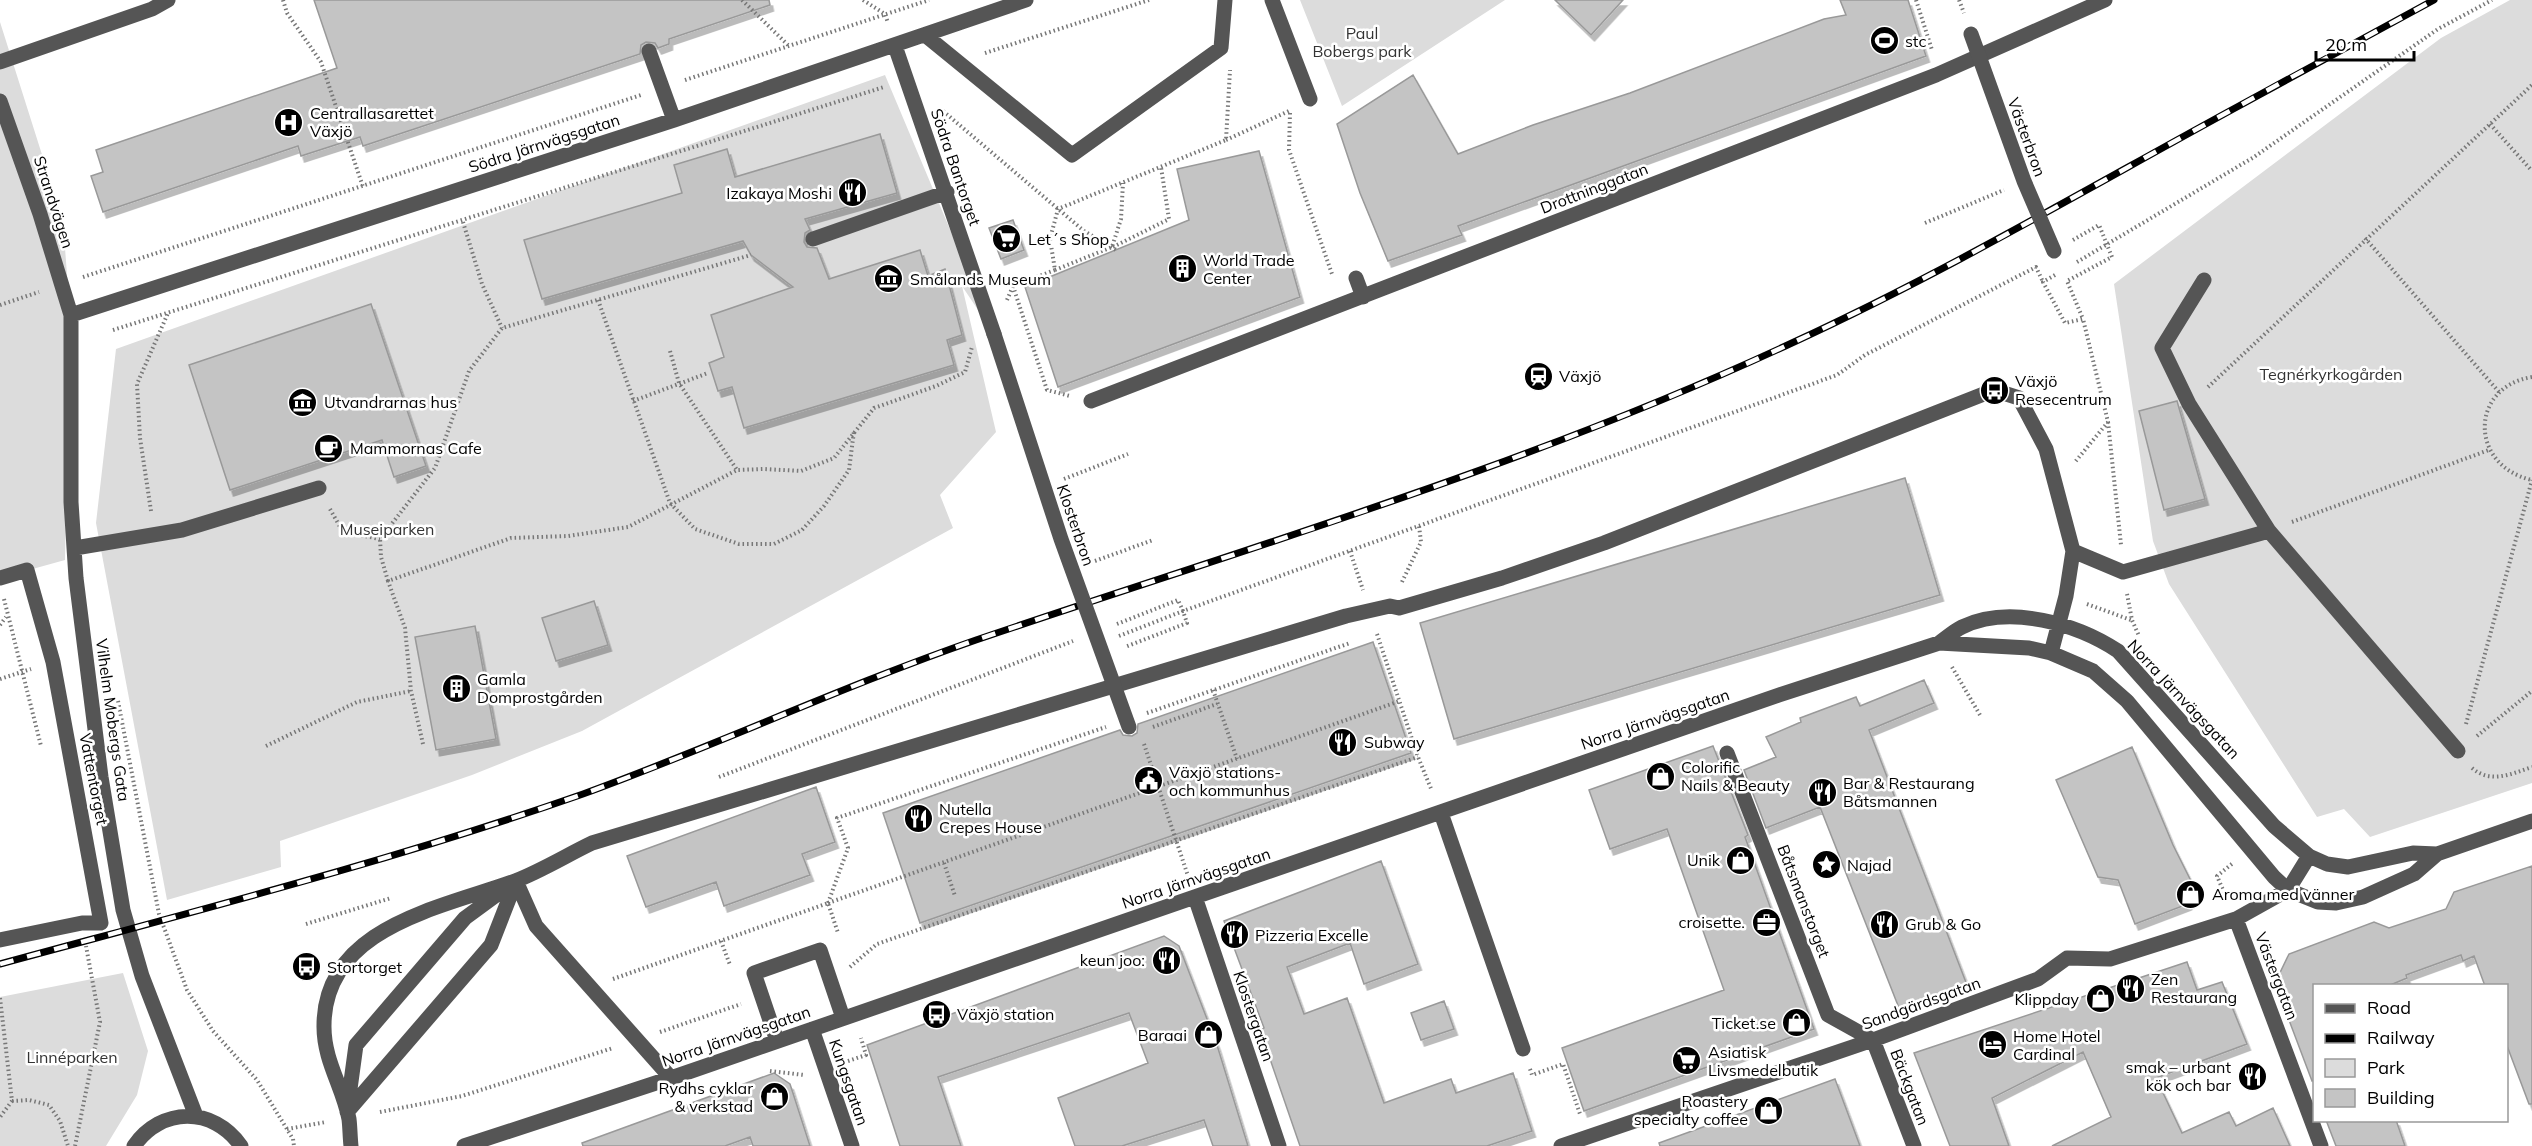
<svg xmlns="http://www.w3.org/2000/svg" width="2532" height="1146" font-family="Mulish,sans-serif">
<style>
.green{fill:#dcdcdc}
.building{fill:#c4c4c4;stroke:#999;stroke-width:1.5;filter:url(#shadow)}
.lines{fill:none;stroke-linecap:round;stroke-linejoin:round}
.path{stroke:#777;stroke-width:4;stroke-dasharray:1.5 3;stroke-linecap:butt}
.minor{stroke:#555;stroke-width:15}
.rail-casing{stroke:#000;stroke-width:7}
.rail{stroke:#fff;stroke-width:4.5;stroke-dasharray:14;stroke-linecap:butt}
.minor-bridge{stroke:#555;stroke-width:15}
.labels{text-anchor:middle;stroke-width:5;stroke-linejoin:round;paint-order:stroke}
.park-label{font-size:16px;fill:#333;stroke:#fff}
.poi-label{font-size:16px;fill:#000;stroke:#fff;text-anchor:start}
.street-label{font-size:16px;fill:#000;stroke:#fff}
</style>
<defs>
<filter id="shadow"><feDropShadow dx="3.5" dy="6" stdDeviation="0" flood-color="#0004"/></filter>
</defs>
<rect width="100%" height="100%" fill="#fff"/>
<path class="green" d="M1300,0H1505L1342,106Z
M2510,0H2532V783L2370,837L2344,809L2317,817L2169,584L2153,541L2114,284L2441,38Z
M0,22L63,221L70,315L65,560L0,578Z
M885,75L994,334L962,286L996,432L940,495L953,528L582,731L472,775L280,841L281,867L167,900L96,523L116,349Z
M123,973L148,1051L137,1095L106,1146H0V997Z"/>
<path class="building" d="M314,0H769L770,5L669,39V44L658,48L655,43L646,42L641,45L640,54L363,146L360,137L301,156L298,146L103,212L91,176L103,172L96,150L337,68Z
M1555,0H1623L1591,35Z
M1840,0H1908L1926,56L1458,226L1462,235L1388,261L1360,193L1337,124L1413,75L1458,154L1533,125L1630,93L1824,19L1846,15Z
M880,134L897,193L805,219L810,230L805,233L804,242L807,247L817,248L829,279L920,250L928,276L945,269L962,335L947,340L954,365L744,428L732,387L718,391L709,363L724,357L711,315L793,287L751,255L743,241L542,299L524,240L682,193L674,165L727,149L735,177Z
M1259,151L1300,297L1058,387L1025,287L1189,220L1177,169Z
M1013,220L1024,250L1001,259L989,228Z
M371,304L426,466L394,477L382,440L230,490L189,365Z
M2177,401L2205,499L2164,510L2139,411Z
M1905,478L1940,595L1454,739L1420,623Z
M594,601L608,645L556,661L542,618Z
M475,626L496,739L436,750L415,637Z
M1373,642L1411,753L920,923L883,813L1120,730L1123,735L1132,736L1137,733L1138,724Z
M1924,680L1934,703L1869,730L1967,985L1899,1008L1820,807L1766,828L1744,770L1776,757L1766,737L1801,722L1800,718L1856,697L1860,706Z
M1713,746L1748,835L1745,837L1814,1029L1584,1111L1562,1048L1724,990L1667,829L1610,849L1589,790Z
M2132,747L2173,845L2196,891L2188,904L2135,924L2118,880L2098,877L2056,780Z
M816,787L835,842L802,854L810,875L724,906L716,882L646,907L627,856Z
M1381,861L1418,964L1364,984L1350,943L1287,967L1304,1014L1347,998L1384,1103L1451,1079L1456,1093L1513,1073L1532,1131L1487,1146H1300L1260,1030L1264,1028L1224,921Z
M2532,866V1104H2529L2506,1043V986H2485L2474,956L2463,961L2461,955L2406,975L2407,978L2388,986H2314V1080L2312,1081L2275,983L2289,954L2374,922L2389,928L2446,909L2454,892Z
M1164,936L1179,946L1217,1045L1248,1146H1213L1204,1120L1122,1146H1075L1058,1098L1148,1063L1129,1013L938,1077L961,1146H900L867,1045Z
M2187,962L2197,990L2222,982L2247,1044L2156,1078L2182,1133L2229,1112L2236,1126L2273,1108L2290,1146H2052L2111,1117L2083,1052L1992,1098L2009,1146H1950L1914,1053Z
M1444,1001L1454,1029L1421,1040L1411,1013Z
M774,1073L790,1084L810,1146H753L750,1137L725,1146H583L582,1143Z
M1835,1079L1860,1146H1660L1659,1143Z
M2326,1120H2396L2405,1146H2336Z"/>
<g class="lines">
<path class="path" d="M283,0L287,13L321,62L363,187
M742,0L788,45
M863,0L885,14L888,23
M1916,0L1932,50
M1959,0L1964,13
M985,53L1149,0
M685,80L929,0
M943,111L1084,231L1118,251
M1290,113L1289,150L1332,274
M2490,124L2532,171
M1226,140L1289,111
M463,222L482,284L502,328
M1925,223L2004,190
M2365,238L2499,392
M2073,240L2099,225L2112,257L2067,281L2083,319
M1113,247L1169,219L1161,167
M2077,262L2254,157L2438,29L2492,0
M1055,270L1112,247L1121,219L1123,183
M2055,275L2043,282L2065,323L2083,319L2108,422L2075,462
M83,277L641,95
M1013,286L1047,390L1070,396
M598,300L670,503L695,529L739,544H774L802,530L824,506L849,470L854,431
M1007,300L1013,286L1055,270L1050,239L1058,209L1226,140L1230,70
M0,305L39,292
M113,330L884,87
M670,351L679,383L737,470
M2532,377C2469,387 2469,466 2532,480
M2208,387L2532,85
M633,401L708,373
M2108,422L2121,545
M1064,479L1128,454
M330,509L343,532L380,539
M151,511L140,438L137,384L168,313
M2292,522L2489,450
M1350,551L1363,590
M1095,561L1153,540
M388,581L381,557L380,539L435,468L469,371L502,328L751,255
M1402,582L1421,542L1419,526
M2127,594L2132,620L2139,636
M4,599L41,746
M2087,604L2131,620
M1117,624L1178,600L1183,611L1837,375L1865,355L2036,267L2043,282
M0,625L6,617
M1377,634L1418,757L1432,791
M1119,636L1183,611L1187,623L1125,647
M1952,667L1980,715
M0,679L31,669
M1213,690L1237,759
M118,701L159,914L187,990L213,1031L257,1080L293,1139L294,1146
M1147,713L1350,643
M2466,724L2532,480
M1153,727L1217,704
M2477,736L2532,691
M423,744L411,691L405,628L388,581L511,538L568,536L628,527L737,470L764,469L801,471L834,458L874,408L936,386L965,372L972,347
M1144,744L1188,876
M266,746L357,702L411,691
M2472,768C2491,784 2511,774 2532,767
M719,777L1073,641
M944,863L955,896
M2226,897L2217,876L2233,863
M828,903L848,848L837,818L1106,727
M828,903L1400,701
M306,924L391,898
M721,941L730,965
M850,967L877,944L1418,757
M613,979L828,903L838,933
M0,998L12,1101L0,1117
M660,1032L741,1004
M848,1061L866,1055L861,1038
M1530,1069L1532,1075L1563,1064L1580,1114
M770,1071L804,1075
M12,1101L29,1100L49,1105L60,1121L68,1146
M380,1112L462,1096L613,1048
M287,1129L326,1122
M75,1146L100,1022L86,946"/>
<path class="minor" d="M1272,0L1310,99
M925,35L1072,155L1221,48L1225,0
M895,46L994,334
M649,51L674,120
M0,62L152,9L168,0
M0,101L40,214L71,315V502L76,578L101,777L123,910L142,976L196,1116
M813,239L947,192
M1356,278L1363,297
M2204,280L2162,348L2189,404L2269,531
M71,315L674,120L1026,0
M1091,401L1936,75L2105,0
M75,548L182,530L319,488
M2073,551L2123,572L2269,531L2458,751
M0,578L27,570L53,662L101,923H82L0,940
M1939,643L2029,648L2051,653L2093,671L2127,701L2274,877L2288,890L2318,902L2336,903L2363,897L2414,874L2437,854L2532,821
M1727,753L1828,1015L1873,1040
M1441,813L1523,1049
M516,881L536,926L671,1078
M1195,897L1279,1146
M2236,919L2321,1146
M812,1029L852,1146
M1873,1040L1914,1146
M777,1041L754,973L820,950L843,1018
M347,1111L356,1045L465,918L506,888
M347,1112L491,945L516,881
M134,1146C161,1107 213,1106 241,1146
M351,1146C350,1137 350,1127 349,1119C343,1087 324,1061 324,1027C323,927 441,908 515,881C541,871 567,855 592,843L1346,616L1390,606L1399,608L1502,578L1604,543L1994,390L2019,398L2046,449L2073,551L2066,596L2051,653
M464,1146L671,1078L1779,695L1939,643C1946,638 1954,631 1962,627C2010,604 2077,624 2118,651L2274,826L2309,856L2327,864L2348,867L2413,853L2437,854
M1561,1146L1873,1040L2038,979L2067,958L2110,959L2236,919L2288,890L2309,856"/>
<defs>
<path id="rail" d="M0,964C195,911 392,861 583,794C715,746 843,686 976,640C1250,547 1531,465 1794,342C1946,272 2090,187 2237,107C2302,71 2368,36 2434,0"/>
</defs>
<use href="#rail" class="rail-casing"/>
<use href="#rail" class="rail"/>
<path class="minor-bridge" d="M1971,34L2024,181L2054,251
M994,334L1061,539L1129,727"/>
</g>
<defs>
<symbol id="stadium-disc" viewBox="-11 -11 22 22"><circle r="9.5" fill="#000" stroke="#fff"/><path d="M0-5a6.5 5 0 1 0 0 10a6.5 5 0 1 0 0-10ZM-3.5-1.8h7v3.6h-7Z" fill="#fff"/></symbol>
<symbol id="hospital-disc" viewBox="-11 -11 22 22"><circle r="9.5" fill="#000" stroke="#fff"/><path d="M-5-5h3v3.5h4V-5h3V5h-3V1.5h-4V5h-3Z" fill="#fff"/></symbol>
<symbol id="restaurant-disc" viewBox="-11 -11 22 22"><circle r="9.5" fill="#000" stroke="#fff"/><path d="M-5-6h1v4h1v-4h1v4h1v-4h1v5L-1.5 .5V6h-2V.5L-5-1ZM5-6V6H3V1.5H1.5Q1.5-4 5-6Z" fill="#fff"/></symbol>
<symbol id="supermarket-disc" viewBox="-11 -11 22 22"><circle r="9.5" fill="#000" stroke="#fff"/><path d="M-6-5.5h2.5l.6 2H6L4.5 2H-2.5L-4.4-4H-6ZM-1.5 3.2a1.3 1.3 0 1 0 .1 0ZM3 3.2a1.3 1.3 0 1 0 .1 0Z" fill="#fff"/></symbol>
<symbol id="building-disc" viewBox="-11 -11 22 22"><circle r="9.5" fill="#000" stroke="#fff"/><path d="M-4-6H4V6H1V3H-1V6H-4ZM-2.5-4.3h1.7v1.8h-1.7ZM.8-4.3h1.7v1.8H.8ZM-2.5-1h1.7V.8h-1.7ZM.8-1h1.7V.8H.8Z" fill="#fff"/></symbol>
<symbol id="museum-disc" viewBox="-11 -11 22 22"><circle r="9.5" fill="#000" stroke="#fff"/><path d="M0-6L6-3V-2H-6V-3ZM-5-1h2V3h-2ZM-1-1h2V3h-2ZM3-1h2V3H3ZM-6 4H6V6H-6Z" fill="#fff"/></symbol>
<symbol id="station-disc" viewBox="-11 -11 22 22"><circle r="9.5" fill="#000" stroke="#fff"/><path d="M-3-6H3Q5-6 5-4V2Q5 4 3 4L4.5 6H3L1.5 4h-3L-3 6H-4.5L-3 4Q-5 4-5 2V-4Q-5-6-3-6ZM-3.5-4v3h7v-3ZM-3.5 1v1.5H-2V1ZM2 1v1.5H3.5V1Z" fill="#fff"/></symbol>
<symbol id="bus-disc" viewBox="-11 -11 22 22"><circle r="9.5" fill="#000" stroke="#fff"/><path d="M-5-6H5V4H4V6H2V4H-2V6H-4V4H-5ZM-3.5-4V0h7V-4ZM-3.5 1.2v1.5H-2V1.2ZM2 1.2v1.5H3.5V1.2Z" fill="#fff"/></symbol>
<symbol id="cafe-disc" viewBox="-11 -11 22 22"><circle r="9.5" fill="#000" stroke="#fff"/><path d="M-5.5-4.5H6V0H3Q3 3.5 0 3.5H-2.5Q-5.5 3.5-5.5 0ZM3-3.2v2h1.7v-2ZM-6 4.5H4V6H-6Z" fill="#fff"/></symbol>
<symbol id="shop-disc" viewBox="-11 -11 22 22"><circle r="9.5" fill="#000" stroke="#fff"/><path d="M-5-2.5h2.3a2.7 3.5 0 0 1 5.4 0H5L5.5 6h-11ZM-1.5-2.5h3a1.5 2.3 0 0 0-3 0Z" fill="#fff"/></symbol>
<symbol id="civic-disc" viewBox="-11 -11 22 22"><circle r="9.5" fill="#000" stroke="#fff"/><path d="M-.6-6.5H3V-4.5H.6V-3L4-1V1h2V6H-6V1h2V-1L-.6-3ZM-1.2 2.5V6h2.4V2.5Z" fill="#fff"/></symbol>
<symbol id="sight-disc" viewBox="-11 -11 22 22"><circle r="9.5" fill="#000" stroke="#fff"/><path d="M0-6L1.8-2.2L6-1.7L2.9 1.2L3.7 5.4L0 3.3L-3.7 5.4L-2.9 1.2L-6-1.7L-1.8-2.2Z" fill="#fff"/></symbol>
<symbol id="office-disc" viewBox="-11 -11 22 22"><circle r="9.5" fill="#000" stroke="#fff"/><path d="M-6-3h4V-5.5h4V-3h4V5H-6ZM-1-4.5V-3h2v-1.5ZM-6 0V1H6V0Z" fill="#fff"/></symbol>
<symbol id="hotel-disc" viewBox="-11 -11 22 22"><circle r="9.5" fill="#000" stroke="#fff"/><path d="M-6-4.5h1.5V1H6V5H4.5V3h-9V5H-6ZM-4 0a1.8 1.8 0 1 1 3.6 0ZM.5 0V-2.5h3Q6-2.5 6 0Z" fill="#fff"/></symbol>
</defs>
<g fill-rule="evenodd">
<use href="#stadium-disc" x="1868" y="24" width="33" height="33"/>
<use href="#hospital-disc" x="272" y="106" width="33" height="33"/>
<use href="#restaurant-disc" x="836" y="176" width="33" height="33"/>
<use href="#supermarket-disc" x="990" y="222" width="33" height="33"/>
<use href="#building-disc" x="1166" y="252" width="33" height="33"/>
<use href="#museum-disc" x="872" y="262" width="33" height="33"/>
<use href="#station-disc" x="1522" y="360" width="33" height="33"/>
<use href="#bus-disc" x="1978" y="374" width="33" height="33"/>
<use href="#museum-disc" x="286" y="386" width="33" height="33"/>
<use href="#cafe-disc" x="312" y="432" width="33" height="33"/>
<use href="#building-disc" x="440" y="672" width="33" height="33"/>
<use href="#restaurant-disc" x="1326" y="726" width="33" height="33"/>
<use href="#shop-disc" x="1644" y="760" width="33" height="33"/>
<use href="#civic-disc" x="1132" y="764" width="33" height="33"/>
<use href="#restaurant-disc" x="1806" y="776" width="33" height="33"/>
<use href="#restaurant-disc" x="902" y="802" width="33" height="33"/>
<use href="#shop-disc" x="1724" y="844" width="33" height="33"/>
<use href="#sight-disc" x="1810" y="848" width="33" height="33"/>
<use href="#shop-disc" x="2174" y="878" width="33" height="33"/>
<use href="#office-disc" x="1750" y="906" width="33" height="33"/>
<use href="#restaurant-disc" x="1868" y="908" width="33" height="33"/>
<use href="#restaurant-disc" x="1218" y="918" width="33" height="33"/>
<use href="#restaurant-disc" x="1150" y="944" width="33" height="33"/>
<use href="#bus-disc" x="290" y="950" width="33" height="33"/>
<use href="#restaurant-disc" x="2114" y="972" width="33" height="33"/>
<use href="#shop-disc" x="2084" y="982" width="33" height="33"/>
<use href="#bus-disc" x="920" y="998" width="33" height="33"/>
<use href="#shop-disc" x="1780" y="1006" width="33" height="33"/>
<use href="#shop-disc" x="1192" y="1018" width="33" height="33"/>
<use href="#hotel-disc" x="1976" y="1028" width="33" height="33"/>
<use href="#supermarket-disc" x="1670" y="1044" width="33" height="33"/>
<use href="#restaurant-disc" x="2236" y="1060" width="33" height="33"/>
<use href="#shop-disc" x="758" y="1080" width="33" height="33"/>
<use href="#shop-disc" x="1752" y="1094" width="33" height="33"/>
</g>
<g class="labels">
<g class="park-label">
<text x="1362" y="39">Paul<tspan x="1362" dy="18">Bobergs park</tspan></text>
<text x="2331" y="380">Tegnérkyrkogården</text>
<text x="387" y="535">Museiparken</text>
<text x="72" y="1063">Linnéparken</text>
</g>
<g class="poi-label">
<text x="1905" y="47">stc</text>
<text x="310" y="119">Centrallasarettet<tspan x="310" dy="18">Växjö</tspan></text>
<text x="832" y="199" text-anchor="end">Izakaya Moshi</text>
<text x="1028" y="245">Let´s Shop</text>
<text x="1203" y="266">World Trade<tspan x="1203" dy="18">Center</tspan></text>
<text x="910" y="285">Smålands Museum</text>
<text x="1559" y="382">Växjö</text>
<text x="2015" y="387">Växjö<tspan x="2015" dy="18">Resecentrum</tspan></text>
<text x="324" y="408">Utvandrarnas hus</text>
<text x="350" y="454">Mammornas Cafe</text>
<text x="477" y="685">Gamla<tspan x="477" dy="18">Domprostgården</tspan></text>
<text x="1364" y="748">Subway</text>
<text x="1681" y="773">Colorific<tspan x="1681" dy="18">Nails &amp; Beauty</tspan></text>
<text x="1169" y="778">Växjö stations-<tspan x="1169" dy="18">och kommunhus</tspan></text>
<text x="1843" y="789">Bar &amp; Restaurang<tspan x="1843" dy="18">Båtsmannen</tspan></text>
<text x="939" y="815">Nutella<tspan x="939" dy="18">Crepes House</tspan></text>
<text x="1720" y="866" text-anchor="end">Unik</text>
<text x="1847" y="871">Najad</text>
<text x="2212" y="900">Aroma med vänner</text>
<text x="1745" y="928" text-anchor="end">croisette.</text>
<text x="1905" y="930">Grub &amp; Go</text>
<text x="1255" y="941">Pizzeria Excelle</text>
<text x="1145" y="966" text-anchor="end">keun joo:</text>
<text x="327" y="973">Stortorget</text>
<text x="2151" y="985">Zen<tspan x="2151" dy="18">Restaurang</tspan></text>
<text x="2079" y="1005" text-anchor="end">Klippday</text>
<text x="957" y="1020">Växjö station</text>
<text x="1776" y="1029" text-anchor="end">Ticket.se</text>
<text x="1187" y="1041" text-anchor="end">Baraai</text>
<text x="2013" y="1042">Home Hotel<tspan x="2013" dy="18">Cardinal</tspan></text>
<text x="1708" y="1058">Asiatisk<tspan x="1708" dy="18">Livsmedelbutik</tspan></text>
<text x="2231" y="1073" text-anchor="end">smak – urbant<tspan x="2231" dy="18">kök och bar</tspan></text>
<text x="753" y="1094" text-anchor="end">Rydhs cyklar<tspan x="753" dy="18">&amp; verkstad</tspan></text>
<text x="1748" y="1107" text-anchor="end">Roastery<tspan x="1748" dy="18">specialty coffee</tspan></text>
</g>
<g class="street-label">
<text transform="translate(2027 137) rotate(70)" y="6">Västerbron</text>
<text transform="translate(544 143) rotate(-18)" y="6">Södra Järnvägsgatan</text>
<text transform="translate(956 167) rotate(71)" y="6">Södra Bantorget</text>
<text transform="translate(1594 188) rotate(-21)" y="6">Drottninggatan</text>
<text transform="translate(54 202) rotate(72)" y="6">Strandvägen</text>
<text transform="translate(1076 525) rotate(71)" y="6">Klosterbron</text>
<text transform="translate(2184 699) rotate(47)" y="6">Norra Järnvägsgatan</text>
<text transform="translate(1655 719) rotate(-19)" y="6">Norra Järnvägsgatan</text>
<text transform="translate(113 720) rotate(82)" y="6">Vilhelm Mobergs Gata</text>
<text transform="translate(94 779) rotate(79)" y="6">Vattentorget</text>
<text transform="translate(1196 878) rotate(-19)" y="6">Norra Järnvägsgatan</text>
<text transform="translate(1804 901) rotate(69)" y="6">Båtsmanstorget</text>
<text transform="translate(2277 976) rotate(69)" y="6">Västergatan</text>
<text transform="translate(1921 1003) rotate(-20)" y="6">Sandgärdsgatan</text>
<text transform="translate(1254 1016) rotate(71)" y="6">Klostergatan</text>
<text transform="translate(736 1036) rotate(-19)" y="6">Norra Järnvägsgatan</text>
<text transform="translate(849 1082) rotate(71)" y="6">Kungsgatan</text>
<text transform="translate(1910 1087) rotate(69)" y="6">Bäckgatan</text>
</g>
</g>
<rect x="2313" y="984" width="195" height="138" fill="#ffffff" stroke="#999999" stroke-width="1.5"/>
<rect x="2325" y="1004" width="30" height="9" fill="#555555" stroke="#999999" stroke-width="1.5"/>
<text x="2367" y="1014" font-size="18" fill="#000000">Road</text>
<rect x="2325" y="1034" width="30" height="9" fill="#000000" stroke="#999999" stroke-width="1.5"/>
<text x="2367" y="1044" font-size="18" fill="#000000">Railway</text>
<rect x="2325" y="1059" width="30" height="18" fill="#dcdcdc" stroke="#999999" stroke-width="1.5"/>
<text x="2367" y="1074" font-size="18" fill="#000000">Park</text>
<rect x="2325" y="1089" width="30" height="18" fill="#c4c4c4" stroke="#999999" stroke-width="1.5"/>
<text x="2367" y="1104" font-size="18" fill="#000000">Building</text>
<path d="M2316 51v9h98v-9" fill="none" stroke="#000000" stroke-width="3"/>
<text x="2325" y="51" font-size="18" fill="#000000" stroke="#ffffff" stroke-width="4.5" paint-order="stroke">20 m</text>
</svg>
